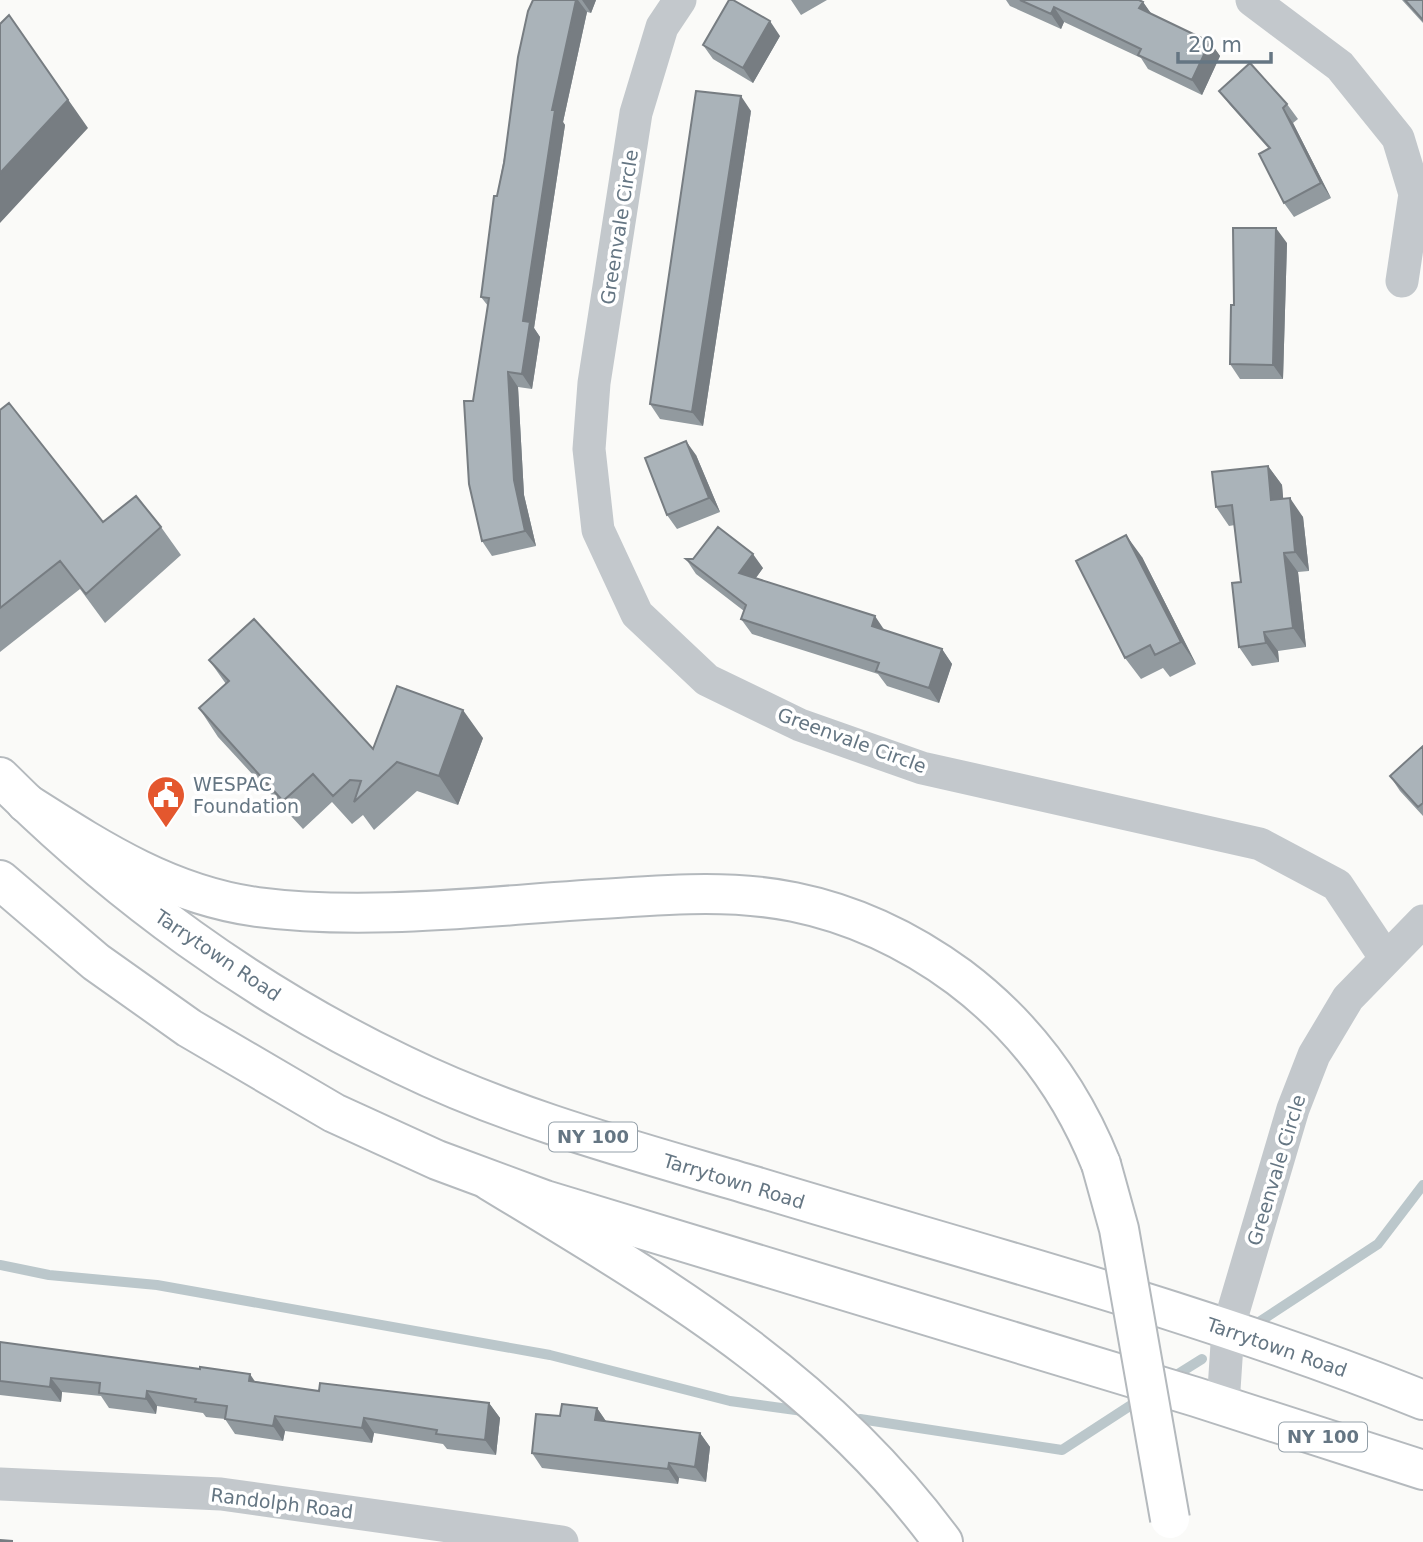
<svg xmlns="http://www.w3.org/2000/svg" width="1423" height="1542" font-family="'DejaVu Sans',sans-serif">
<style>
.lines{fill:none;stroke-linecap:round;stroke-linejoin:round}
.stream{stroke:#bbc7cb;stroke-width:10}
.primary-casing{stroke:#b5babe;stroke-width:42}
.highway-casing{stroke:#b4b9bd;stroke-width:42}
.street{stroke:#c3c8cc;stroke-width:33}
.primary{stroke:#fff;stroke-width:38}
.highway{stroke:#fff;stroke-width:38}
.highway-bridge-casing{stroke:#b4b9bd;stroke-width:42;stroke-linecap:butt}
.highway-bridge{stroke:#fff;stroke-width:38}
.wall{fill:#929a9f}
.shaded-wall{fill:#777d82}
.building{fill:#aab3b9;stroke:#777d82;stroke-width:2}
.labels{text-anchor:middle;stroke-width:7;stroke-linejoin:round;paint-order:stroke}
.shield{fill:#fff;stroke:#939fa8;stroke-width:2}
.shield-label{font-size:18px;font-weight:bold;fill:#657683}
.street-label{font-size:19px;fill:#657683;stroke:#fff}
.poi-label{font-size:19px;fill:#657683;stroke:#fff;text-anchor:start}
</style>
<rect width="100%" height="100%" fill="#fafaf8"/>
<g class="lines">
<path class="stream" d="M0,1265L49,1275L157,1285L550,1355L730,1401L803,1411
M1253,1326L1378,1244L1423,1185
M1178,1374L1202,1359
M860,1419L1062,1450L1142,1398"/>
<defs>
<path id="primary" d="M0,777C117,894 254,994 403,1065C514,1119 636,1151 754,1186C978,1254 1206,1313 1423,1400
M0,880L96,962L189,1028L334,1113L437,1160L545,1200L1196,1397L1423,1470"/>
<path id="highway" d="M26,803C100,850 169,895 257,907C372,922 502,904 617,898C676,894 735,890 794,902C853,914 910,941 959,977C1024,1026 1071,1089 1101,1164
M490,1181C661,1285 822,1377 943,1542"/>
</defs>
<use href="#primary" class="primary-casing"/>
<use href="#highway" class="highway-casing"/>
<path class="street" d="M680,0L662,27L636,113L594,383L589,449L598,530L637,614L707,680L800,725L922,768L1260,844L1337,885L1385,957
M1252,0L1340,66L1398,138L1415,194L1402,281
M1223,1405L1228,1329L1293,1109L1314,1055L1348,998L1423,921
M0,1484L221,1494L562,1542"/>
<use href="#primary" class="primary"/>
<use href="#highway" class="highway"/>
<defs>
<path id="highway-bridge" d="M1101,1164L1119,1229L1170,1519"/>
</defs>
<use href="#highway-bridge" class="highway-bridge-casing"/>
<use href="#highway-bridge" class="highway-bridge"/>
</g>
<path class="wall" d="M533,0H596L591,13L587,12L563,122L565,125L534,328L540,337L532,389L518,387L524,495L536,546L492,556L482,541L473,401L488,306L481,297L497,196Z
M791,0H827L801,15Z
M1006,0H1139L1143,2L1151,14L1210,42L1220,56L1202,95L1148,69L1141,58L1064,22L1061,29L1010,6Z
M1402,0H1423V23Z
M780,36L753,83L713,59L703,45Z
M1219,91L1287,104L1298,119L1293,123L1331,198L1294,217L1284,203L1269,149L1230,105Z
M751,111L703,426L660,419L650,404Z
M1287,243L1283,379H1240L1230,364L1234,305Z
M0,410L103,522L161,527L181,555L105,623L80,589L0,652Z
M696,455L720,512L677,529L667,515Z
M1268,466L1282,485L1283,499L1303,517L1309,571L1298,572L1306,647L1278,651L1279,662L1252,666L1239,647L1241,582L1235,525L1229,526L1216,507Z
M1142,557L1196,664L1170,677L1163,668L1141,679L1125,658Z
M686,559L763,568L756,578L885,631L942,649L952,664L939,703L887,686L878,674L752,634L741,619L744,611L696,574Z
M209,660L373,749L483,738L458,805L417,791L374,830L363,815L352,824L332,802L303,829L218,737L199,708L226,684Z
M1423,746V816L1400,791L1390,776Z
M0,1342L319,1391L489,1403L500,1418L496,1455L447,1449L443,1444L374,1433L372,1443L285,1431L283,1441L235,1434L225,1419L206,1417L203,1413L157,1406L156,1414L109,1408L101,1396L62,1392L61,1402L0,1395Z
M597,1408L606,1421L700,1433L710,1447L706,1482L679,1478L678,1484L542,1468L532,1453L560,1416Z"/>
<path class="shaded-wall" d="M576,0H578L587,12L563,122L565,125L534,328L540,337L532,389L522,374L523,321L552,110Z
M582,0H596L591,13Z
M1143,2L1153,16L1139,8Z
M1054,7L1064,22L1061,29L1051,14Z
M9,15L88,128L0,223V173Z
M770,21L780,36L753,83L743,68Z
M1210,42L1220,56L1202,95L1192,80Z
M741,96L751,111L703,426L692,412Z
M1283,108L1293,123L1331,198L1321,183Z
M1276,228L1287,243L1283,379L1273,365Z
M508,372L518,387L524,495L536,546L525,531L514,480Z
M686,441L696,455L720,512L709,498Z
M1268,466L1282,485L1285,519L1271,500Z
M1290,498L1303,517L1309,571L1295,552Z
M1126,535L1142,557L1196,664L1181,642Z
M1284,553L1298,572L1306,647L1293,628Z
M753,554L763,568L749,587L739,573Z
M875,616L885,631L872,626Z
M1264,632L1278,651L1279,662L1266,643Z
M942,649L952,664L939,703L929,688Z
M463,710L483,738L458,805L439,776Z
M250,1374L260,1389L249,1381Z
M51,1378L62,1392L61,1402L50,1387Z
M147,1391L157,1406L156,1414L146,1399Z
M489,1403L500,1418L496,1455L485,1440Z
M597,1408L607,1423L595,1420Z
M275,1416L285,1431L283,1441L273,1426Z
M364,1418L374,1433L372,1443L362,1428Z
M700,1433L710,1447L706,1482L695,1467Z
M669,1463L679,1478L678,1484L668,1469Z"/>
<path class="building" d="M533,0H576L552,110H555L523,321L530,322L522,374L508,372L514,480L525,531L482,541L469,484L464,401H473L489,298L481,297L494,196H497L504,163L518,57L528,11Z
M729,0H733L770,21L743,68L703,45Z
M1020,0H1139L1143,2L1139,8L1210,42L1192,80L1138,55L1141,49L1054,7L1051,14Z
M1405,0H1423V20Z
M9,15L68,100L0,173V24Z
M1250,63L1287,104L1283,108L1321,183L1284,203L1259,154L1270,148L1219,91Z
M696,91L741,96L692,412L650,404Z
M1233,228H1276L1273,365L1230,364L1231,305H1234Z
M9,403L103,522L136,496L161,527L86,594L60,561L0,608V410Z
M686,441L709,498L667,515L645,458Z
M1268,466L1271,500L1290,498L1295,552L1284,553L1293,628L1264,632L1266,643L1239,647L1232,583L1241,582L1232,505L1216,507L1212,472Z
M718,527L753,554L739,573L875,616L872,626L942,649L929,688L876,671L879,663L741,619L746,605L686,559H693Z
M1126,535L1181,642L1155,655L1150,645L1125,658L1076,561Z
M254,619L373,749L397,686L463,710L439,776L397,762L354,802L361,781L350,780L333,796L313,774L283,801L199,708L229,681L209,660Z
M1423,746V803L1418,807L1390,776Z
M0,1342L200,1369V1367L250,1374L249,1381L319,1391L320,1383L489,1403L485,1440L436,1434L437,1430L364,1418L362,1428L275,1416L273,1426L225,1419L227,1406L195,1402L196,1399L147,1391L146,1399L99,1393L100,1383L51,1378L50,1387L0,1381Z
M562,1404L597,1408L595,1420L700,1433L695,1467L669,1463L668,1469L532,1453L536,1414L560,1416Z
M0,1540L12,1541V1542H0Z"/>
<defs>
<symbol id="civic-pin" viewBox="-11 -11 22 30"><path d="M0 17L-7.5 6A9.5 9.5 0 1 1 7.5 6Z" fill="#e4572e" stroke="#fff"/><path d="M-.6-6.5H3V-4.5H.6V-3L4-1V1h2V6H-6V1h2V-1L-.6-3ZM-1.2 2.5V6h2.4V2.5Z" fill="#fff"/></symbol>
</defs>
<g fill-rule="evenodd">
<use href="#civic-pin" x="144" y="773" width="44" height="60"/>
</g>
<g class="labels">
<g class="shield">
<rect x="549" y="1122.5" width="88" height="29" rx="5"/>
<rect x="1279" y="1422.5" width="88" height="29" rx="5"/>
</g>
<g class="shield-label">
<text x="593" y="1143">NY 100</text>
<text x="1323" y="1443">NY 100</text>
</g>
<g class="street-label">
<text transform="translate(619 227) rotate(-81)" y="7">Greenvale Circle</text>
<text transform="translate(852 740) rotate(20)" y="7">Greenvale Circle</text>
<text transform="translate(218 955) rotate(34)" y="7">Tarrytown Road</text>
<text transform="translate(1276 1170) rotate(-73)" y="7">Greenvale Circle</text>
<text transform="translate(734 1181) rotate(17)" y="7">Tarrytown Road</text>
<text transform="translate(1277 1347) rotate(19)" y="7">Tarrytown Road</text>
<text transform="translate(282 1503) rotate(7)" y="7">Randolph Road</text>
</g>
<g class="poi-label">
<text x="193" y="791">WESPAC<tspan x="193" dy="22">Foundation</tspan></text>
</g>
</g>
<path d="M1178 52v10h93v-10" fill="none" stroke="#657683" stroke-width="3.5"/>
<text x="1188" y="52" font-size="21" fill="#657683" stroke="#ffffff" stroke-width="5" paint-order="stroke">20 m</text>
</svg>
